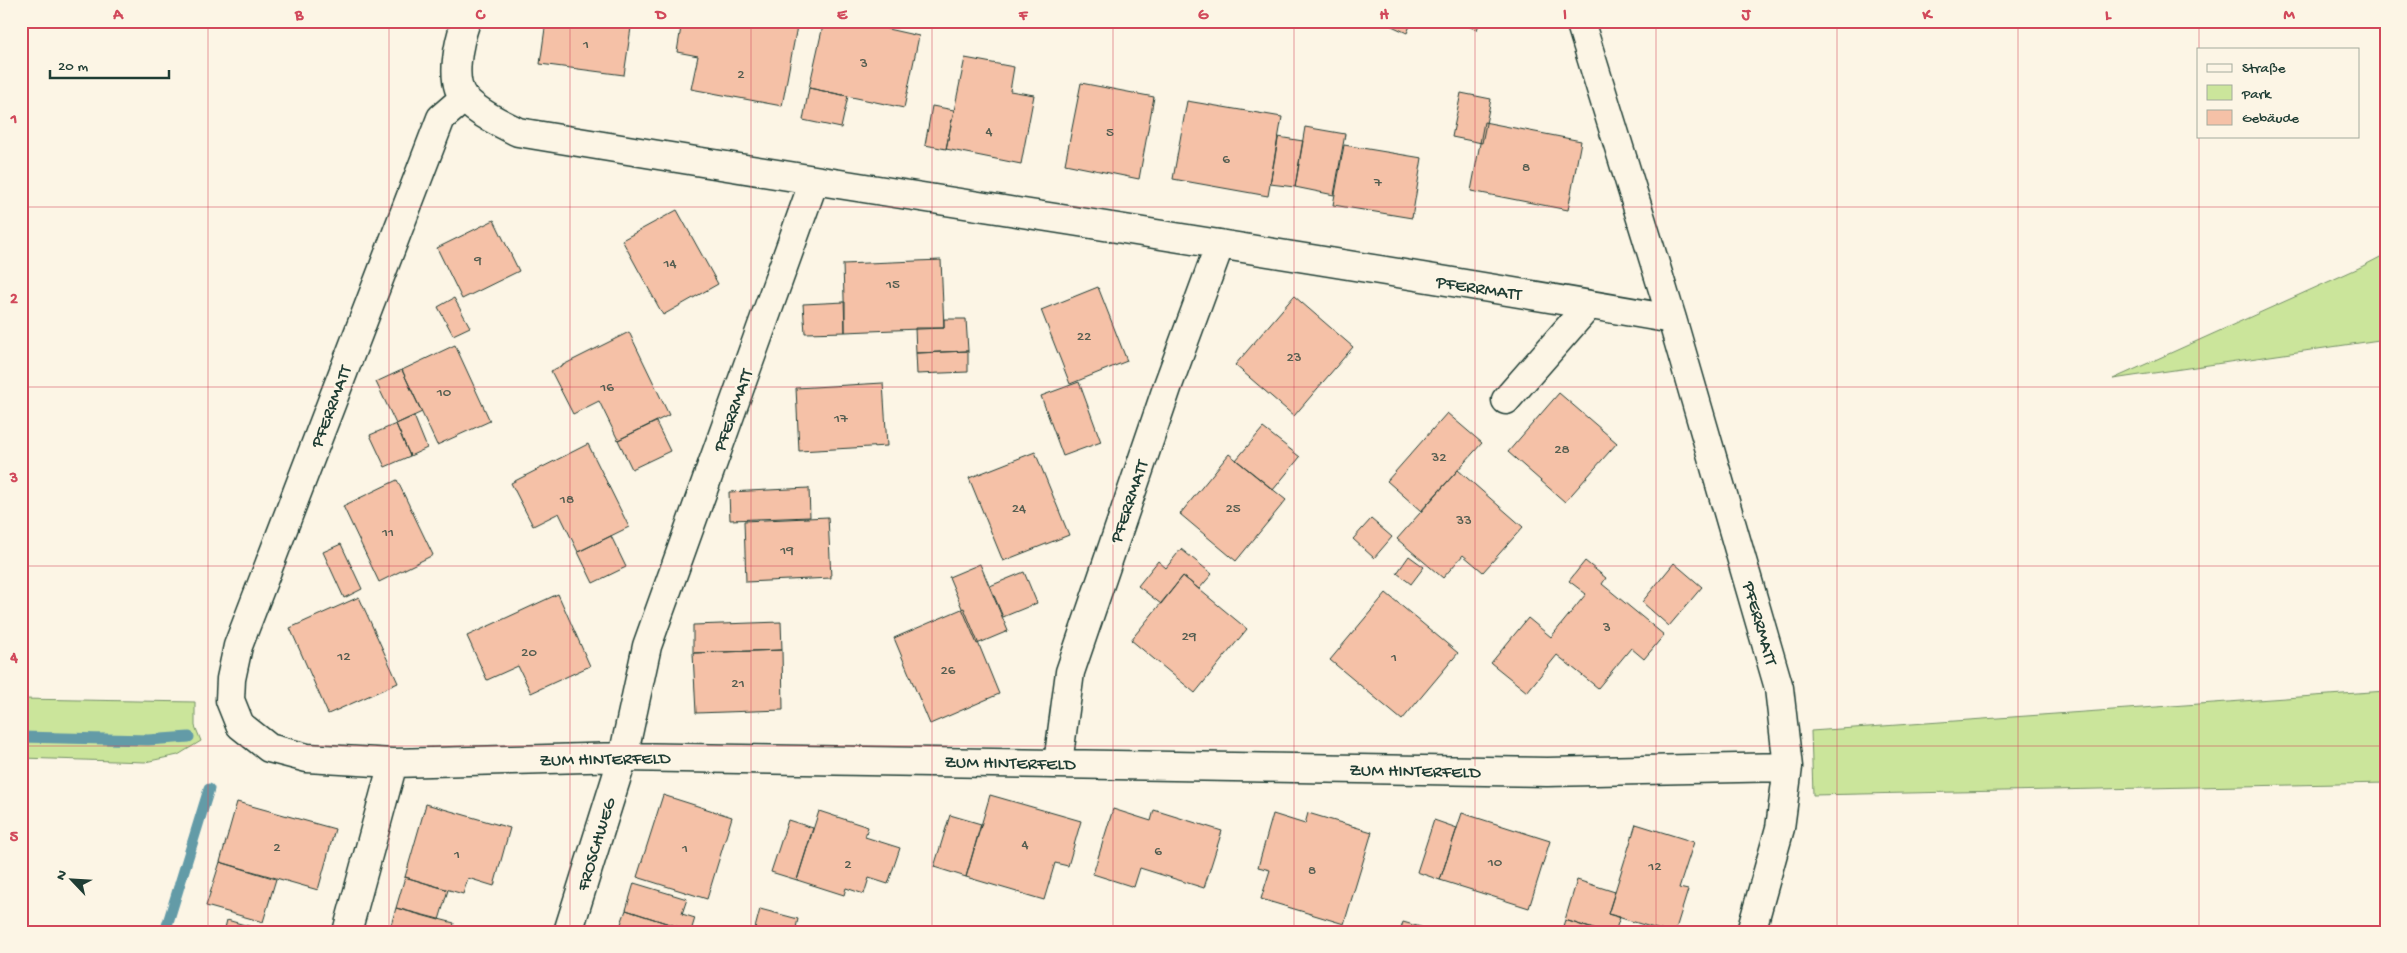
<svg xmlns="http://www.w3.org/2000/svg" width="2407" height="953" font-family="'Gochi Hand',sans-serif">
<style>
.green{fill:#cbe59b;stroke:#759168}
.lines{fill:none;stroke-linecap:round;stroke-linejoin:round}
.stream{stroke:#639ba7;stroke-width:11}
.building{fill:#f5c1a7;stroke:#1f3d34}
.minor-casing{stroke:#1f3d34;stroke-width:31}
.minor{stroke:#fcf5e5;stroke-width:28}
.grid{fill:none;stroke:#d1495b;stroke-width:1;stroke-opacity:0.55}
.labels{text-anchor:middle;stroke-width:5;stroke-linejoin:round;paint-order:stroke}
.number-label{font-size:15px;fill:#545e51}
.street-label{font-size:18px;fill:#1f3d34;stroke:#fcf5e5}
.neatline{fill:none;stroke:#d1495b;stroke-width:2}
.grid-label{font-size:16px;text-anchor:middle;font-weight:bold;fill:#d1495b}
</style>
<rect width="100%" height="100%" fill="#fcf5e5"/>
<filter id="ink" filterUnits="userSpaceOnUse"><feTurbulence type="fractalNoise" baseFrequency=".02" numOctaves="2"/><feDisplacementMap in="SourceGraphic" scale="10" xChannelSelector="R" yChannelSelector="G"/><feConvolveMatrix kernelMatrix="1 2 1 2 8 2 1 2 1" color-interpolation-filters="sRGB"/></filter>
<g filter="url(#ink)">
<path class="green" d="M2386,254V339L2113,379L2361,267Z
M2386,691V783L1813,795L1811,731Z
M21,699L195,702V726L201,741L178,755L145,762L21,758Z"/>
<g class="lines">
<path class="stream" d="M21,737L148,740L189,737
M165,932L209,789"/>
</g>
<path class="building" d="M546,21H632L624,75L540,64Z
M682,21H798L782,106L691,89L698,56L677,52Z
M824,21H852L919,36L904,108L809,88Z
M1381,21H1412L1407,33Z
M1457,21H1480L1477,30Z
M965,58L1014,67L1010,91L1034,95L1021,164L946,149Z
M1081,83L1154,97L1139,179L1065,164Z
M809,88L848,96L841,128L803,120Z
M1461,93L1491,99L1482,143L1452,137Z
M1187,101L1282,117L1268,196L1173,179Z
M932,106L954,110L946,149L925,145Z
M1484,122L1581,141L1568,210L1471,191Z
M1305,127L1345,134L1334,195L1295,187Z
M1278,137L1303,141L1295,187L1270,184Z
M1344,145L1422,158L1412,218L1333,205Z
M677,210L718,284L663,315L622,240Z
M494,220L519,271L462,299L437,248Z
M941,260L944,328L845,332L843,264Z
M1098,287L1127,361L1070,384L1041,310Z
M1294,296L1353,347L1294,416L1235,365Z
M454,298L470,327L453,335L438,307Z
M845,302V332L805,333L803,304Z
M944,319H966L968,351L916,353L915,328H944Z
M629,332L669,415L618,440L599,401L573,414L551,371Z
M455,345L490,421L437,445L402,370Z
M968,351V372L917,374L916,353Z
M402,370L422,412L396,424L376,382Z
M1079,382L1101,442L1063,456L1041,396Z
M883,383L887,446L799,451L796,388Z
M1559,393L1617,443L1565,502L1508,452Z
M1447,413L1482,443L1421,511L1387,481Z
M414,416L427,448L410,456L396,424Z
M656,422L670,451L632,469L618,440Z
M396,424L410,456L385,467L370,435Z
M1263,428L1300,457L1273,490L1236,460Z
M588,444L629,527L578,552L559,513L533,526L511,483Z
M1035,452L1069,535L1003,561L969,478Z
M1229,454L1286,500L1236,561L1180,514Z
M1458,470L1523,527L1483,572L1463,555L1443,578L1397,539Z
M397,480L433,555L379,582L343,506Z
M809,488L810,517L730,520L729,492Z
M828,517L831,578L746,582L744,521Z
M1371,519L1392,537L1374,558L1353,539Z
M611,536L626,567L593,583L578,552Z
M341,544L362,589L344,598L323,552Z
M1181,549L1212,574L1199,589L1183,576L1161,604L1138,586L1158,561L1166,568Z
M1409,556L1424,567L1411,584L1397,573Z
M1585,561L1606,578L1602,584L1664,635L1644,659L1631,648L1598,688L1557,655L1527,692L1491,663L1528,618L1551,637L1586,594L1569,581Z
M1674,563L1702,587L1669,626L1642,602Z
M980,564L1008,631L977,644L949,577Z
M1024,572L1037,603L1003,617L990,586Z
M1183,576L1247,629L1195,693L1131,640Z
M1386,593L1458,653L1402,720L1330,660Z
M558,594L590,666L531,693L518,666L487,680L467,636Z
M359,597L398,683L328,714L290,628Z
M964,608L999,694L930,724L894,638Z
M781,622L782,650L693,653V625Z
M782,650L783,710L696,713L693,653Z
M663,795L732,817L707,899L637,877Z
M990,795L1081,821L1068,866L1055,863L1044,900L966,877Z
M237,802L335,829L318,890L220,862Z
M426,804L510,828L494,886L468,878L463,894L405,877Z
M1113,809L1151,821L1154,810L1222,831L1204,888L1140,868L1134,887L1093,874Z
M819,811L868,827L865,837L900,848L888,884L869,878L864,894L846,888L844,895L797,880Z
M1308,813L1372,832L1344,924L1261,899L1270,870L1258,867L1273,814L1305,824Z
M1462,813L1550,841L1529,908L1440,880Z
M950,815L981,824L966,877L934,867Z
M788,820L813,828L797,880L771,872Z
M1434,820L1457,828L1440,880L1417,872Z
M1636,824L1694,842L1679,888L1688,890L1675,932H1667L1608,914Z
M220,862L276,879L263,922L206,906Z
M405,877L448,890L439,920L396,908Z
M1577,880L1615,892L1608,914L1620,917L1615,932H1602L1565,920Z
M634,883L687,899L682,914L695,918L691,931L626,910Z
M396,908L454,923L452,932H389Z
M760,909L798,919L795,932H754Z
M626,910L691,931L690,932H618Z
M227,920L270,932H224Z
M1565,920L1600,931V932H1561Z
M1403,922L1438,932H1400Z"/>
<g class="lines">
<defs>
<path id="minor" d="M466,21C459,41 449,82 465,99C480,114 500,123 518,132C902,196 1288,252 1672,319
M1580,21L1672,319L1779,688L1788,767L1780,828L1751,932
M464,98L441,118L238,646L231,679L230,700L240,725L269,748L307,758L393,763L623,757L1547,772L1788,767
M1506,400L1589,305
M1058,763L1070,672L1168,385L1220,244
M347,932L393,763
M568,932L623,757L647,646L814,181"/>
</defs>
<use href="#minor" class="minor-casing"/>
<use href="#minor" class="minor"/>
</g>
</g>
<path class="grid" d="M208,21V932M389,21V932M570,21V932M751,21V932M932,21V932M1113,21V932M1294,21V932M1475,21V932M1656,21V932M1837,21V932M2018,21V932M2199,21V49M2199,136V932M21,207H2386M21,387H2386M21,566H2386M21,746H2386"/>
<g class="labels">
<g class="number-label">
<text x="586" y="48">1</text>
<text x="864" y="67">3</text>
<text x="741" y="78">2</text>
<text x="989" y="135">4</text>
<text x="1110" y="136">5</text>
<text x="1226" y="163">6</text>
<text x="1526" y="171">8</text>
<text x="1378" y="186">7</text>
<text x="478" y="264">9</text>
<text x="670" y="267">14</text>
<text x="893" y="288">15</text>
<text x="1084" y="340">22</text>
<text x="1294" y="361">23</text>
<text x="607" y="391">16</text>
<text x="444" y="396">10</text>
<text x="841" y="422">17</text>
<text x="1562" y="453">28</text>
<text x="1439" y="461">32</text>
<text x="567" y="503">18</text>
<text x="1019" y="512">24</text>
<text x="1233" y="512">25</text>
<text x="1464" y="524">33</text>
<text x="388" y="536">11</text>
<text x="787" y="554">19</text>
<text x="1607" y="631">3</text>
<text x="1189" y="640">29</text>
<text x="529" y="656">20</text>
<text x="344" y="660">12</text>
<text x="1394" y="661">1</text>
<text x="948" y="674">26</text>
<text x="738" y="687">21</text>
<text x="1025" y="848">4</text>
<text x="277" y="851">2</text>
<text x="685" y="852">1</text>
<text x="1158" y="855">6</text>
<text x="457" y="858">1</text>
<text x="1495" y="866">10</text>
<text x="848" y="868">2</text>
<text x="1655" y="870">12</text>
<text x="1312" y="874">8</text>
</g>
<g class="street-label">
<text transform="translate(1479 287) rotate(9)" y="6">PFERRMATT</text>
<text transform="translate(330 406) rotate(-69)" y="6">PFERRMATT</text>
<text transform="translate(732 410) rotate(-70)" y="6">PFERRMATT</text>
<text transform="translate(1128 501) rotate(-71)" y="6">PFERRMATT</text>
<text transform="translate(1761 623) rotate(74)" y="6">PFERRMATT</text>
<text transform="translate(605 758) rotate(-1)" y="6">ZUM HINTERFELD</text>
<text transform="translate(1010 762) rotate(1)" y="6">ZUM HINTERFELD</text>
<text transform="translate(1415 770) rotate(1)" y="6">ZUM HINTERFELD</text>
<text transform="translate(595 844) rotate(-73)" y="6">FROSCHWEG</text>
</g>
</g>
<rect width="2407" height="953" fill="none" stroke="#fcf5e5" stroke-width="55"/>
<rect x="2197" y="48" width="162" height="90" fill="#fcf5e5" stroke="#a4ab9e"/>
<rect x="2207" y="64" width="25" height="8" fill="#fcf5e5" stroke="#a4ab9e"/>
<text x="2242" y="72" font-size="15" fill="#1f3d34">Straße</text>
<rect x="2207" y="85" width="25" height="15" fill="#cbe59b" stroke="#a4ab9e"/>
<text x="2242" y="98" font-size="15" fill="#1f3d34">Park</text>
<rect x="2207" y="110" width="25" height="15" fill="#f5c1a7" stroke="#a4ab9e"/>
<text x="2242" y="122" font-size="15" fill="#1f3d34">Gebäude</text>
<g transform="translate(72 880) rotate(295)" stroke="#fcf5e5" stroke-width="4" paint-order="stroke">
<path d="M0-4L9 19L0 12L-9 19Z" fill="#1f3d34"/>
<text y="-8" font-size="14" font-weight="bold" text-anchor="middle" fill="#1f3d34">N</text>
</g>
<path d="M50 70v8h119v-8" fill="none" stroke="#1f3d34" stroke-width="2.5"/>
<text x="58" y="70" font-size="15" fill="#1f3d34" stroke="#fcf5e5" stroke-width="4" paint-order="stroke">20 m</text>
<rect x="28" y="28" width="2352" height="898" class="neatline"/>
<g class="grid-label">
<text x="118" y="19">A</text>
<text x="299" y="19">B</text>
<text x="480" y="19">C</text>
<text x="661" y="19">D</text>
<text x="842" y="19">E</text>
<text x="1023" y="19">F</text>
<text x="1203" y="19">G</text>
<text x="1384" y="19">H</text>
<text x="1565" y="19">I</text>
<text x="1746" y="19">J</text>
<text x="1927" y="19">K</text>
<text x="2108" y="19">L</text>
<text x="2289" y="19">M</text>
<text x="14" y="123">1</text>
<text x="14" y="303">2</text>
<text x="14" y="482">3</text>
<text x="14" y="662">4</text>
<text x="14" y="841">5</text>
</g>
</svg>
